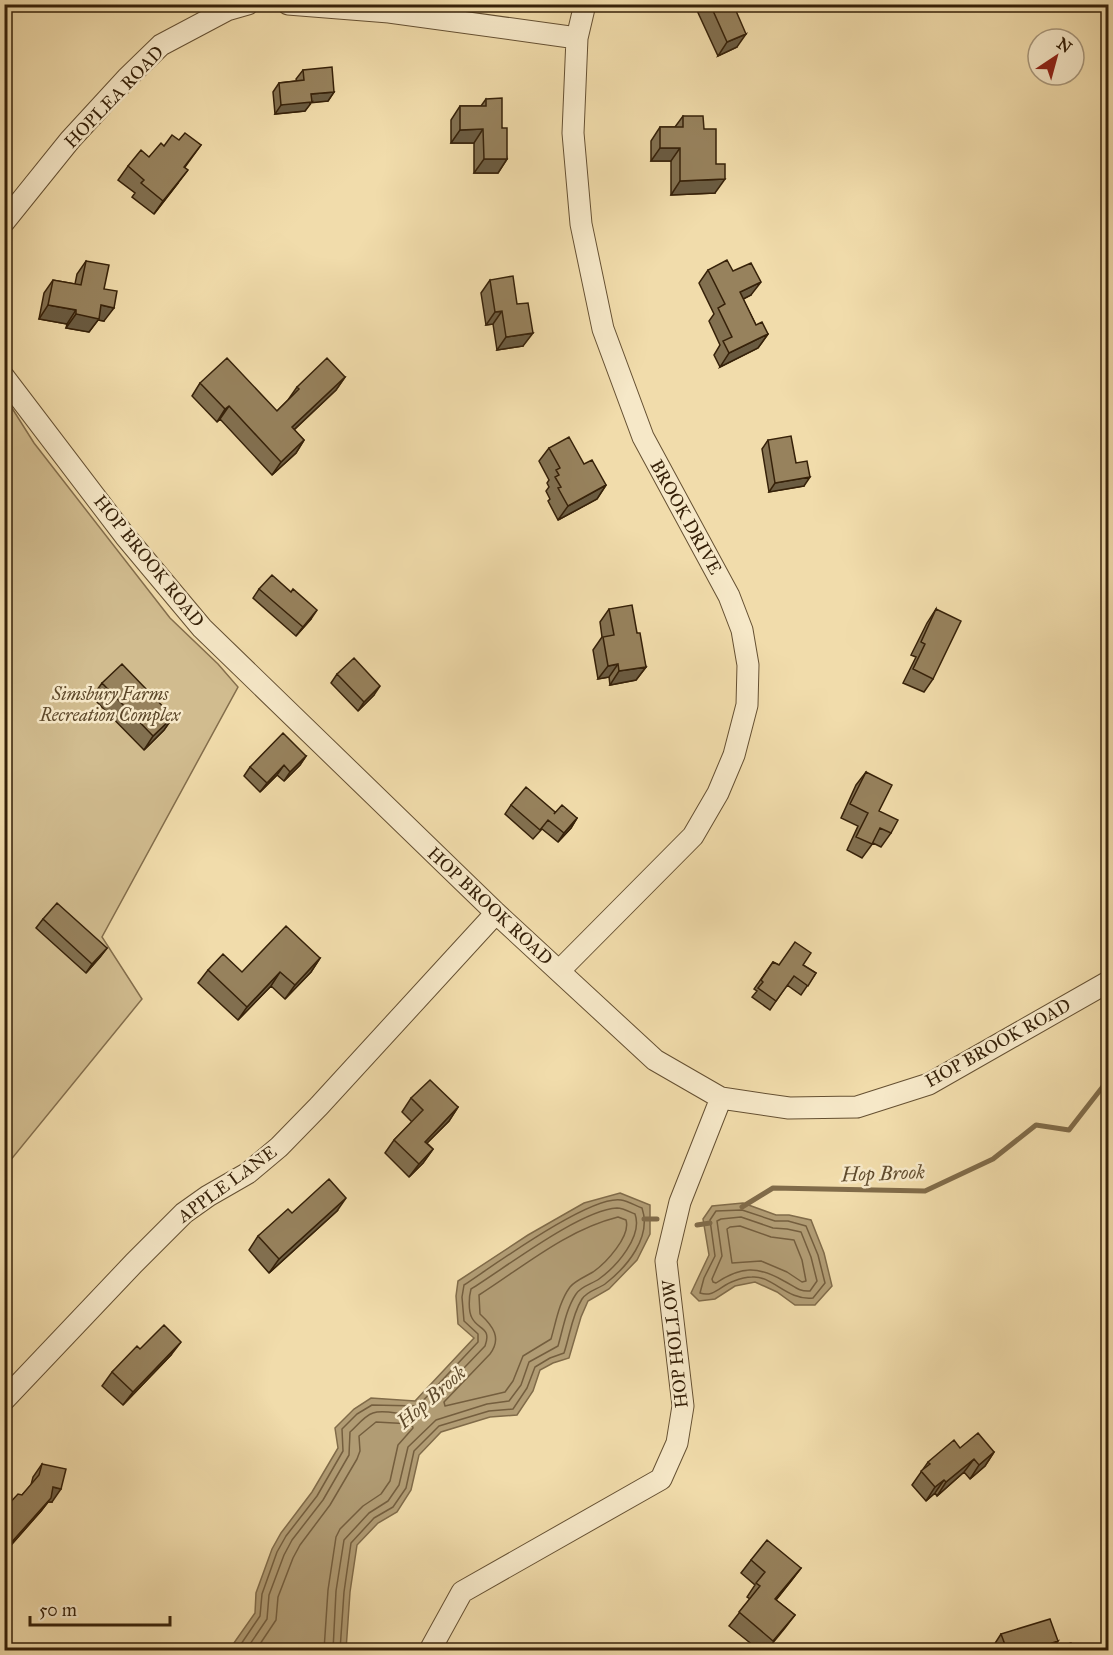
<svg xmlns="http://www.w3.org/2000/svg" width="1113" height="1655" font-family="'IM FELL Great Primer',serif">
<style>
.green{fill:#d1bc8f;stroke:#846e4c;stroke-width:1.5}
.water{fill:#b19c74;stroke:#806b49;stroke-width:1.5}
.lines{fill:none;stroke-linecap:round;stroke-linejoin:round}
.shore{stroke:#745e3e;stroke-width:1.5}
.stream{stroke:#806b49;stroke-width:5}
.street-casing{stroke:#655032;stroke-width:23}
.street{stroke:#f6e8c8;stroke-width:21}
.wall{fill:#827050;stroke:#362109;stroke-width:1.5}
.shaded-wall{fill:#6a5b41;stroke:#362109;stroke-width:1.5}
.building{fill:#97825d;stroke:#362109;stroke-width:1.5}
.labels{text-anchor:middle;stroke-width:5;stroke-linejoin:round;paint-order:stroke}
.street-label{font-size:18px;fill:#362109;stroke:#f6e8c8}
.park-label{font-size:18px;font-style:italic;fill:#5d482a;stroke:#f6e8c8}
.water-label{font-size:20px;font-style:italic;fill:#614c2e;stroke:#f6e8c8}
</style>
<rect width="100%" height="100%" fill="#f1dcab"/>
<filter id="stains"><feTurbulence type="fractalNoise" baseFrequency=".00333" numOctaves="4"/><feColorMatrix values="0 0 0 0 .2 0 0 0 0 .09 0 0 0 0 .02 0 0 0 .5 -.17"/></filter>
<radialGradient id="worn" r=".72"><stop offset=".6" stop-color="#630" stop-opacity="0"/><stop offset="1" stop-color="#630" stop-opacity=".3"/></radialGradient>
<path class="green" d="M5,397L34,443L170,618L218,664L238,687L102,937L142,999L5,1167Z"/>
<path class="water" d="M620,1193L650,1205V1234L637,1260L609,1289L588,1301L581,1317L569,1358L553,1363L540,1370L533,1391L517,1415L490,1417L441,1432L419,1455L411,1490L397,1512L378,1523L357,1545L350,1592L346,1650H229L255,1613L256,1593L272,1549L281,1533L312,1492L338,1448L335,1428L354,1409L371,1398L415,1401L474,1338L458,1324L456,1296L458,1281L528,1235L584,1203Z
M743,1203L776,1215H789L811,1220L824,1253L832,1286L815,1305H795L777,1292L755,1282L735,1286L715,1299L699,1301L691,1293L709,1255L703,1219L712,1206Z"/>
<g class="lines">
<path class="shore" d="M742,1210L775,1221H788L806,1226L818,1255L825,1283L813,1298C787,1301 772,1275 752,1277C747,1277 739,1279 734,1281C721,1285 714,1298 700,1293L704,1278L715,1256L710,1220L716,1211Z
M618,1217L626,1220C631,1236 606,1263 593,1272C585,1277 576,1280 570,1287C559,1302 556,1322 551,1339L523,1356L513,1381L505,1392L445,1406L444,1402L490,1354C502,1338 493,1326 480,1314L479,1295C523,1267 566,1230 618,1217Z
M741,1217L773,1228L787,1229L801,1232L811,1257L817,1281L810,1291C799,1292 794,1286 784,1281C758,1266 741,1266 716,1283L713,1282L712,1279L722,1256L717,1221L721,1219Z
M740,1226L771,1237L794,1240L802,1260L806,1281L802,1282L787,1272L761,1261L732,1263L727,1229L730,1227Z
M237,1650L260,1616L262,1594L277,1552L286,1536L317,1496L343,1451L342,1429L357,1414L372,1405L418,1406L478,1342V1334L464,1321L462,1297L464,1285C493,1266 590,1195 621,1200C628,1201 636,1206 642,1208C652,1237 627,1267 605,1284C598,1289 587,1291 582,1299C572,1315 570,1335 564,1353L550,1358L535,1367L527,1388L513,1409L489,1411L439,1426L414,1451L406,1488L393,1507L374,1518L351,1543L344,1592L340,1650
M246,1650L267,1619L269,1595L284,1555L292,1540L323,1500L349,1455L350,1432C357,1426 364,1416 373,1413C388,1408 407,1419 422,1412L485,1346C492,1327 478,1330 472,1318C468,1311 469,1296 471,1289C505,1268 580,1210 617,1208C623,1208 630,1212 635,1214C643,1236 617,1266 599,1279C592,1284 581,1286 576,1294C566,1309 563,1329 558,1346L529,1362L521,1385L509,1401L487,1404L436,1420L408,1447L399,1485L388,1501L369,1513L344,1540L336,1591L333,1650
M256,1650L276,1620L278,1597L293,1558L300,1545L330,1505L357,1459L360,1451L359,1436L376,1422L412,1424L413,1428L398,1445L390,1481L381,1494L363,1506L340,1529L336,1537L328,1590L324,1650"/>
<path class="stream" d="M742,1207L773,1188L925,1191L993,1159L1036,1125L1069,1130L1108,1080
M644,1219H657
M697,1225L710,1223"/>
<defs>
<path id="street" d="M288,4L389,12L577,38
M4,222L70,140L127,78L161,45L227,10L248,4
M4,377L125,536L202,628L496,913L655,1060L721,1098L789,1108L857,1107L929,1084L1108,982
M559,971L693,836L718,793L734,755L747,705L748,665L742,630L729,596L643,437L603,329L581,224L573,133L577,38L585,4
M4,1400L134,1263L184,1213L208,1196L248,1173L279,1147L319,1106L496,913
M430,1650L462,1592L661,1479L677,1443L683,1406L666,1261L680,1202L721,1098"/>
</defs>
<use href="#street" class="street-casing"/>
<use href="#street" class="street"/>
</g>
<path class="wall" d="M694,4H733L737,47L718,56Z
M303,70L334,92L328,101L311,102L305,111L275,114L273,92L279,83L297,81L296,79Z
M486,99L502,128L507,159L498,173H474V143H451V120L460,106H481Z
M683,116L704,129L715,193L671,195V161H651V141L660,127H675Z
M179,140L201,145L185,167L178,183L154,214L132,197L135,193L118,180L128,166L149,157L164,146Z
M86,261L104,289V321L98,320L89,332L66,328L67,324L39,319L44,293L53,280L75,284L77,274Z
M708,270L733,271L751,295L743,299L756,325L768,334L758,348L720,367L714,355L720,345L709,321L714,314L699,283Z
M490,280L523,346L497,350L493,324L486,325L481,293Z
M345,377L336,390L294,430L304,440L296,453L272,475L220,419L217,422L192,396L200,383L277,411L288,400L297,387Z
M768,440L796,463L804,486L769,492L762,449Z
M549,448L584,464L606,485L597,499L558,520L548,501L550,499L546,491L549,487L547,483L549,480L539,461Z
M259,589L291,592L311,619L296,636L253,598Z
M609,609L637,633L646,667L636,680L610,685L609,677L598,679L593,650L602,637L600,622Z
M936,609L933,679L924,692L903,683L916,657L911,655L927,623Z
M337,674L374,695L358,711L331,683Z
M102,683L173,717L164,730L144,750L92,697Z
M306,756L300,765L284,781L277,775L260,792L244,776L250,767Z
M866,772L879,811L891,833L881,847L873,843L862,858L847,850L858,826L841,818L856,785Z
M511,805L555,812L577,818L571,828L558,842L542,829L533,839L505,814Z
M43,919L107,948L100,957L86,973L36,928Z
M320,958L311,972L285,999L271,986L238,1020L198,983L208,970L242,972Z
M773,962L779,965H803L816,973L801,995L787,985L770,1010L752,997L757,991L754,989Z
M411,1098L458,1107L449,1121L427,1143L433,1149L423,1163L409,1177L385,1153L394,1140L412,1122L402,1112Z
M337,1211L269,1273L249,1250L258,1236L292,1213Z
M140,1349L171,1355L123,1405L102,1386L112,1372Z
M960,1448L994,1452L985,1466L970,1479L964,1472L937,1496L935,1493L926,1501L912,1485L928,1462Z
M42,1464L52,1502H48L41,1511L4,1553V1509L22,1495L31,1485L33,1477Z
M751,1560L801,1568L791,1581L776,1600L795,1615L785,1628L767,1650H759L729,1626L750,1599L747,1597L755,1585L741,1573Z
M1001,1634L1051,1650H993L992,1648Z"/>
<path class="shaded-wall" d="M746,34L737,47L718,56L727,42Z
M334,92L328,101L309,103L312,102L305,111L275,114L281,105L311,94Z
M483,129L474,143H451L460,130Z
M660,148H680L671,161H651Z
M484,159H507L498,173H474Z
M188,170L178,183L154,214L163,201Z
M725,179L715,193L671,195L680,181Z
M761,282L751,295L730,306L740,292Z
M48,305L76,310L67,324L39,319Z
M101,305L114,308L104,321L98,320L89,332L66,328L76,314Z
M502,311L493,324L486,325L495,312Z
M533,333L523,346L497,350L506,337Z
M768,334L758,348L720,367L729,353Z
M345,377L336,390L283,440L292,427Z
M229,406L220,419L217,422L225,409Z
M304,440L296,453L272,475L281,462Z
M810,477L804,486L769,492L775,483Z
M606,485L597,499L558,520L568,506Z
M317,610L311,619L296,636L303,627Z
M618,664L609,677L598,679L608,666Z
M646,667L636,680L610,685L619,671Z
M380,686L374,695L358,711L364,702Z
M173,717L164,730L144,750L153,736Z
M306,756L300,765L284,781L290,772Z
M284,765L277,775L260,792L267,783Z
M577,818L571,828L558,842L564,833Z
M107,948L100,957L86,973L92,964Z
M320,958L311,972L285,999L295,985Z
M280,972L271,986L238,1020L247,1007Z
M458,1107L449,1121L415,1155L425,1142Z
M433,1149L423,1163L409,1177L419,1164Z
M346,1198L337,1211L269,1273L279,1259Z
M181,1342L171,1355L123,1405L133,1392Z
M994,1452L985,1466L970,1479L979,1465Z
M974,1459L964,1472L937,1496L946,1482Z
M944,1480L935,1493L926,1501L935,1487Z
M53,1487L61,1489L52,1502H48L41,1511L4,1553L10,1544Z
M801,1568L791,1581L766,1612L775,1599Z
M1058,1641L1051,1650H1032Z"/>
<path class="building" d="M710,4H733L746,34L727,42Z
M332,67L334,92L311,94L312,102L281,105L279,83L304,80L303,70Z
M502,98V128H507V159H484L483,129L460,130V106H486V99Z
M683,116H703L704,129H716V164H725V179L680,181V148H660V127H683Z
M185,133L201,145L184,167L188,170L163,201L141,183L144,180L128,166L141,150L149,157L161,143L164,146L172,135L179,140Z
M727,260L733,271L751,263L761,282L740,292L756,325L762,322L768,334L729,353L723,341L732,337L718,308L725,304L708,270Z
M86,261L109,265L104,289L117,291L114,308L101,305L99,319L76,314V310L48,305L53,280L81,285Z
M513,276L517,304L528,303L533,333L506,337L502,311L495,312L490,280Z
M227,358L277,411L299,389L297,387L327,358L345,377L292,427L304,440L281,462L229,406L225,409L200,383Z
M791,436L796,463L807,461L810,477L775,483L768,440Z
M569,437L584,464L592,460L606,485L568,506L558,488L561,487L555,477L559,475L556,470L560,468L549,448Z
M272,575L291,592L293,589L317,610L303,627L259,589Z
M632,605L637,633H640L646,667L619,671L618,664L608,666L603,637L614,635L609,609Z
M936,609L961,621L933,679L913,669L925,644L921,642Z
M354,658L380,686L364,702L337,674Z
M122,664L173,717L153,736L102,683Z
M283,733L306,756L290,772L284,765L267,783L250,767Z
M866,772L892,785L879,811L898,820L891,833L880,828L872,844L856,837L868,813L850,804Z
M526,787L555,812L554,814L562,805L577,818L564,833L548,820L540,830L511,805Z
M57,903L107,948L92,964L43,919Z
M286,926L320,958L295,985L280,972L247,1007L208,970L223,954L242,972Z
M795,942L811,953L803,965L816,973L808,986L794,976L776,1001L758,988L763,982L761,980L773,962L779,965Z
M430,1080L458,1107L425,1142L433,1149L419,1164L394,1140L423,1110L411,1098Z
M329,1179L346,1198L279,1259L258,1236L288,1209L292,1213Z
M164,1325L181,1342L133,1392L112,1372L137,1346L140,1349Z
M978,1433L994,1452L979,1465L974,1459L946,1482L944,1480L935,1487L921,1471L930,1464L928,1462L954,1440L960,1448Z
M42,1464L66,1469L61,1489L53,1487L51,1498L10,1544L4,1539V1509L18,1494L22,1495L39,1475Z
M767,1540L801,1568L775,1599L795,1615L773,1641L739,1612L760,1586L756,1583L765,1572L751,1560Z
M1050,1619L1058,1641L1032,1650H1007L1001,1634Z
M1071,1643L1074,1650H1053V1649Z"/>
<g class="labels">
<g class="street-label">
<text transform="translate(114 97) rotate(-46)" y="6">HOPLEA ROAD</text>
<text transform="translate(686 517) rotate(61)" y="6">BROOK DRIVE</text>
<text transform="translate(149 561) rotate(51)" y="6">HOP BROOK ROAD</text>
<text transform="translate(490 906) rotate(43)" y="6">HOP BROOK ROAD</text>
<text transform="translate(998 1043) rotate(-29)" y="6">HOP BROOK ROAD</text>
<text transform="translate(227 1184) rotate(-36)" y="6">APPLE LANE</text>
<text transform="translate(675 1344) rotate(-96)" y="6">HOP HOLLOW</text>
</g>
<g class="park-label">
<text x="110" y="700">Simsbury Farms<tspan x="110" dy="21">Recreation Complex</tspan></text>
</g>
<g class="water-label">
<text transform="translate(883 1173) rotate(-2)" y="7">Hop Brook</text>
<text transform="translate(431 1397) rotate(-41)" y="7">Hop Brook</text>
</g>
</g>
<rect width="1113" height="1655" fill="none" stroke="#f1dcab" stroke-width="24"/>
<rect x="6" y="6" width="1101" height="1643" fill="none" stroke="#362109" stroke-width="3"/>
<rect x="12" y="12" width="1089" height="1631" fill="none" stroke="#362109" stroke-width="1.5"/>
<g transform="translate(1056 57) rotate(36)"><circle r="28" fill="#f6e8c8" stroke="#a9987c" stroke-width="1.5"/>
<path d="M0-4.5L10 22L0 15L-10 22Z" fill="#8f2418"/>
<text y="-9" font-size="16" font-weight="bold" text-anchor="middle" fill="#362109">N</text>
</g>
<path d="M30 1616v9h140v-9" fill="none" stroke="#362109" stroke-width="3"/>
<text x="39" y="1616" font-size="18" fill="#362109" stroke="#f6e8c8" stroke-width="4.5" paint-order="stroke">50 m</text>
<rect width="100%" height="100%" filter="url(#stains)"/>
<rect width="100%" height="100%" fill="url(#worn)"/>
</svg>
